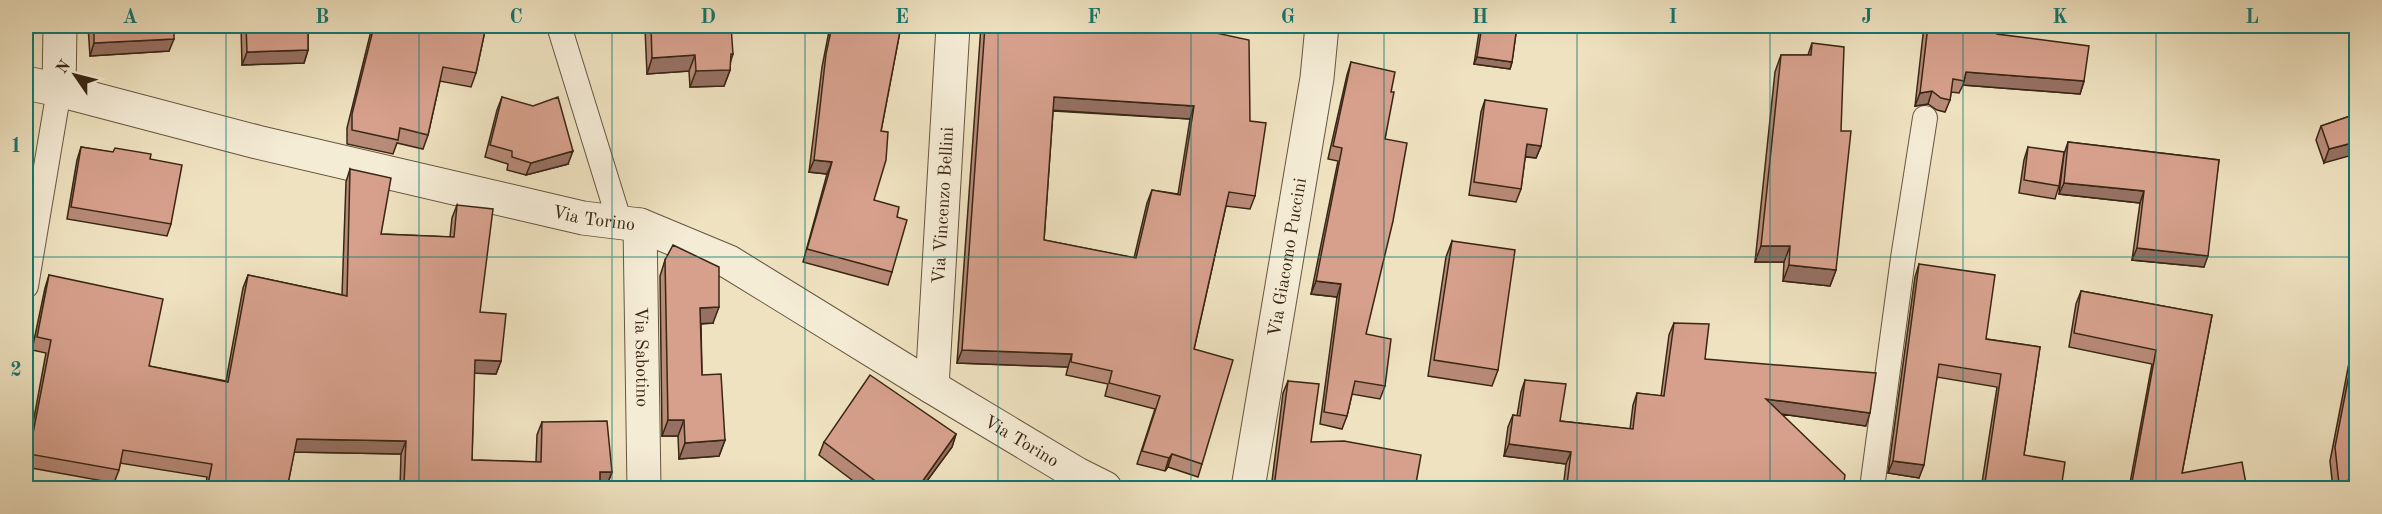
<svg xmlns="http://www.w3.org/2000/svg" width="2382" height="514" font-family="'Old Standard TT',serif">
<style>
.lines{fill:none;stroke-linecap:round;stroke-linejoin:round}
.lane-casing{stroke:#66553e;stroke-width:26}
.street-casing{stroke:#66553e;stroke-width:35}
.lane{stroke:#f5ecd6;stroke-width:24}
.street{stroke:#f5ecd6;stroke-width:33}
.wall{fill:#b88a78;stroke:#392613;stroke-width:1.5;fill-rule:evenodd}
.shaded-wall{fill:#967062;stroke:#392613;stroke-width:1.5}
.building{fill:#d6a08c;stroke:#392613;stroke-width:1.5;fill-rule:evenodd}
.grid{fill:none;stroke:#0f766e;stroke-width:1.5;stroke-opacity:0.55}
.labels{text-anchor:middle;stroke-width:5;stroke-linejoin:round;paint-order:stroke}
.street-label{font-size:18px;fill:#392613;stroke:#f5ecd6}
.neatline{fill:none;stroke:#0f766e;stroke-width:2}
.grid-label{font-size:20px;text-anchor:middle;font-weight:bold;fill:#0f766e}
</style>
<rect width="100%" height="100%" fill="#efe2c0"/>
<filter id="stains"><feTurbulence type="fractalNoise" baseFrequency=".00333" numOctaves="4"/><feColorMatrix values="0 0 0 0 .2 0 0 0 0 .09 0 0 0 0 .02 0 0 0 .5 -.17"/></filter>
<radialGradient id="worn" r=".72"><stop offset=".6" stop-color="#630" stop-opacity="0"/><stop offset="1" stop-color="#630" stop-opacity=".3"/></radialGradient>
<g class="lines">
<defs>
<path id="lane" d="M559,26L620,223
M26,286L59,90
M1872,488L1903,258L1925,118"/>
<g id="street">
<path id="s1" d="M26,83L59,90L257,142L583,218L640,225L729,262L932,387L1077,474L1105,488"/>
<path d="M59,90L60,26"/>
<path id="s2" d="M640,225L644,488"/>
<path id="s3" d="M932,387L953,26"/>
<path id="s4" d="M1248,488L1317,78L1322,26"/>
</g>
</defs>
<use href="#lane" class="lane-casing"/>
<use href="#street" class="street-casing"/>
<use href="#lane" class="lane"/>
<use href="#street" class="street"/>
</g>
<path class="wall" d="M88,26H174L169,51L90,56Z
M241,26H308V50L304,63L242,65Z
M374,26H486L476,73L471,87L440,81L428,135L423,149L397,143L393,154L347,144V128L370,35Z
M622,26H731L730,70L724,86L690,87L689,71L647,74L645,29H622Z
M830,26H901L881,131L874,200L897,217L892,272L888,285L803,262L827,174L809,172L822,67Z
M981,26H1194L1193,28L1250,121L1255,196L1250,209L1226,206L1194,349L1202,464L1198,477L1168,467L1165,471L1137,464L1155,409L1105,396L1108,384L1066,375L1068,367L957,363ZM1053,111L1190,119L1178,194L1152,190L1147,203L1134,258L1044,240Z
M1480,26H1517L1512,62L1510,69L1474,64Z
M1924,26H1998L1997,34L2084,81L2080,94L1963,85L1959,93L1951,92L1950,100L1945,112L1937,110L1928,104L1915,106Z
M1812,43L1836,270L1830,286L1783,281L1784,262H1755L1775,72L1781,55H1808Z
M1351,62L1391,92L1385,139L1366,334L1385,386L1380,399L1352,394L1347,416L1342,429L1320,424L1337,297L1311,294L1338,161L1328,159L1347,75Z
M502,97L568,164L526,175L507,170L508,164L485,157L497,110Z
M1485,100L1541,146L1536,158L1525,157L1521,189L1516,202L1469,195L1481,112Z
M2356,114L2324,163L2316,140L2321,126Z
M2068,142L2219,160L2204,267L2132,260L2140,203L2059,194L2064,154Z
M81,147L150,159L171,224L167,236L67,219L77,160Z
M2028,147L2059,186L2055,199L2019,193L2024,160Z
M350,169L381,234L450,237L452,218L457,205L480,312L501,361L496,374L474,373L472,460L536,462L537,435L542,422L612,472L607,485H600V489H400L401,454L294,452L287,489H205L207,477L120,463L119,470L114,483L26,467V461L46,353L32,350L45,288L49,275L149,366L226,381L243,288L248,275L342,295L346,182Z
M1452,241L1498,370L1492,386L1428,376L1446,257Z
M665,260L713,323L701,324L702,375L725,440L719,456L679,459L678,436H662L660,276Z
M1919,264L1986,339L2040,347L2024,455L2061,489H1981L1997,387L1937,377L1919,478L1888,473L1915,277Z
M2081,291L2212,315L2182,473L2247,489H2119L2121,484L2130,483L2152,364L2069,347L2076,304Z
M1674,323L1705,359L1866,426L1781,414L1843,489H1563L1566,464L1504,456L1508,427L1513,415L1517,416L1521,392L1525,380L1560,421L1630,429L1633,405L1637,393L1661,396L1669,335Z
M2354,349L2356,489H2333L2330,461L2349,363Z
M1288,381L1311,442L1415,489H1271L1283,393Z
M956,434L952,447L921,489H864L819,455L824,442Z"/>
<path class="shaded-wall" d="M623,26H646L645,29H622Z
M174,39L169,51L90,56L94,43Z
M308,50L304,63L242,65L247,52Z
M731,54H733L728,70H730L724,86L690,87L696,71Z
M695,55L689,71L647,74L652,58Z
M1477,57L1512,62L1510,69L1474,64Z
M1966,72L2084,81L2080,94L1963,85Z
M1932,91L1928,104L1915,106L1920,93Z
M1054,97L1194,106L1190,119L1050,110Z
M2356,142V154L2324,163L2329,149Z
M1527,144L1541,146L1536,158L1523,156Z
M573,151L568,164L526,175L531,163Z
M814,160L832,162L827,174L809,172Z
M2064,183L2144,191L2140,203L2059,194Z
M1761,246H1790L1784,262H1755Z
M2137,248L2208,256L2204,267L2132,260Z
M1789,265L1836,270L1830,286L1783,281Z
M1316,281L1341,284L1337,297L1311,294Z
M719,307L713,323L695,324L700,308Z
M962,350L1072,354L1068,367L957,363Z
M475,360L501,361L496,374L470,373Z
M1766,399L1870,413L1866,426L1761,411Z
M668,420H684L678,436H662Z
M956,434L952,447L921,489H917Z
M297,439L406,441L401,454L292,452Z
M725,440L719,456L679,459L685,443Z
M1509,444L1571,452L1566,464L1504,456Z
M1172,454L1168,467L1165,471L1169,458Z
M1893,461L1924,465L1919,478L1888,473Z
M600,472H612L607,485H595Z
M2356,477V489H2337L2339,484Z
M404,483L429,484L427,489H402Z
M1567,484L1610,489H1565Z"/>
<path class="building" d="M94,26H174V39L94,43Z
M246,26H308V50L247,52Z
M374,26H486L476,73L443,67L428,135L400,128L398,140L352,130V114Z
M651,26H731L733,54H731L730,70L696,71L695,55L652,58Z
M832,26H901L881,131L888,132L886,160L874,200L899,207L897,217L907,220L892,272L807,249L832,162L814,160L826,54Z
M985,26H1194L1193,28L1249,40L1250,121L1266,123L1255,196L1229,192L1194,349L1233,360L1202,464L1172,454L1169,458L1142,451L1160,396L1109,383L1112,371L1071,362L1072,354L962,350ZM1054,97L1194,106L1180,195L1152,190L1136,258L1044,240Z
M1482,26H1517L1512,62L1477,57Z
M1928,26H1998L1997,34L2089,46L2084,81L1966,72L1964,81L1953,79L1950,100L1941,98L1932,91L1920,93Z
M1812,43L1844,47L1841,131H1851L1836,270L1789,265L1790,246H1761L1781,55H1811Z
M1351,62L1395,72L1391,92H1394L1385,139L1407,143L1393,221L1366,334L1391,339L1385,386L1355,381L1347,416L1324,412L1341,284L1316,281L1342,148L1333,146Z
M502,97L533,106L558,97L573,151L531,163L512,157V151L490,145Z
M1485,100L1547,109L1541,146L1527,144L1521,189L1474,182Z
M2356,114V142L2329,149L2321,126Z
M2068,142L2219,160L2208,256L2137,248L2144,191L2064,183Z
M81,147L113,152L115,148L151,154L150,159L182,165L171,224L71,207Z
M2028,147L2064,152L2059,186L2024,180Z
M350,169L391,178L381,234L454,237L457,205L493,209L480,312L506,314L501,361L475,360L472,460L541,462L542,422L607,421L612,472H600V489H428L429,484L404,483L406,441L297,439L287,489H207L212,464L123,450L119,470L29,454L51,340L37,337L49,275L163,299L149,366L228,382L248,275L347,296Z
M1452,241L1515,250L1498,370L1434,360Z
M673,245L719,267V307L700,308L702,375L721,374L725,440L685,443L684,420H668L665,260Z
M1919,264L1995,275L1986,339L2040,347L2024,455L2065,462L2061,489H1984L2001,374L1939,364L1924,465L1893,461Z
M2081,291L2212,315L2182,473L2242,462L2247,489L2121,488V484L2132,482L2156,350L2074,333Z
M1674,323L1709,324L1705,359L1876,373L1870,413L1766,399L1845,475L1843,489H1610L1567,484L1571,452L1509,444L1513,415L1520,416L1525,380L1566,384L1560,421L1633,429L1637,393L1664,396Z
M2354,349H2356V477L2339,484L2335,447Z
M870,375L956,434L917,489H886L824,442Z
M1288,381L1319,384L1311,442L1344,441L1421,455L1415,489H1289L1274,487Z"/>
<path class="grid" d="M226,26V488M419,26V488M612,26V488M805,26V488M998,26V488M1191,26V488M1384,26V488M1577,26V488M1770,26V488M1963,26V488M2156,26V488M26,257H2356"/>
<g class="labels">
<g class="street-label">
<text dy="6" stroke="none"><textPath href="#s3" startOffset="182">Via Vincenzo Bellini</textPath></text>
<text dy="6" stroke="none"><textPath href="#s1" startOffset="584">Via Torino</textPath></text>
<text dy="6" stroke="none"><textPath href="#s4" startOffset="234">Via Giacomo Puccini</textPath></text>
<text dy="6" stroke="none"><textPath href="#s2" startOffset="132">Via Sabotino</textPath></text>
<text dy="6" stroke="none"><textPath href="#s1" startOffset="1070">Via Torino</textPath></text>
</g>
</g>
<rect width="2382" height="514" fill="none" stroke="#efe2c0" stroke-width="66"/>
<g transform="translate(75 75) rotate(305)" stroke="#f5ecd6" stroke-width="4.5" paint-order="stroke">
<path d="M0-4.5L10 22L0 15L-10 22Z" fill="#392613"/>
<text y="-9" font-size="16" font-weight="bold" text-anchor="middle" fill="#392613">N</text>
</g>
<rect x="33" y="33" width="2316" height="448" class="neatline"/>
<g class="grid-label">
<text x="130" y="23">A</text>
<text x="322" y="23">B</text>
<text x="516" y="23">C</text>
<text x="708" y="23">D</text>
<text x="902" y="23">E</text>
<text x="1094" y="23">F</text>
<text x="1288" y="23">G</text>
<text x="1480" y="23">H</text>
<text x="1673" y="23">I</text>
<text x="1867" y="23">J</text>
<text x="2060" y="23">K</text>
<text x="2252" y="23">L</text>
<text x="16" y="152">1</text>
<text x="16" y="376">2</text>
</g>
<rect width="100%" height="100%" filter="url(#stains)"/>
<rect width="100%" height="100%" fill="url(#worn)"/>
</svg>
